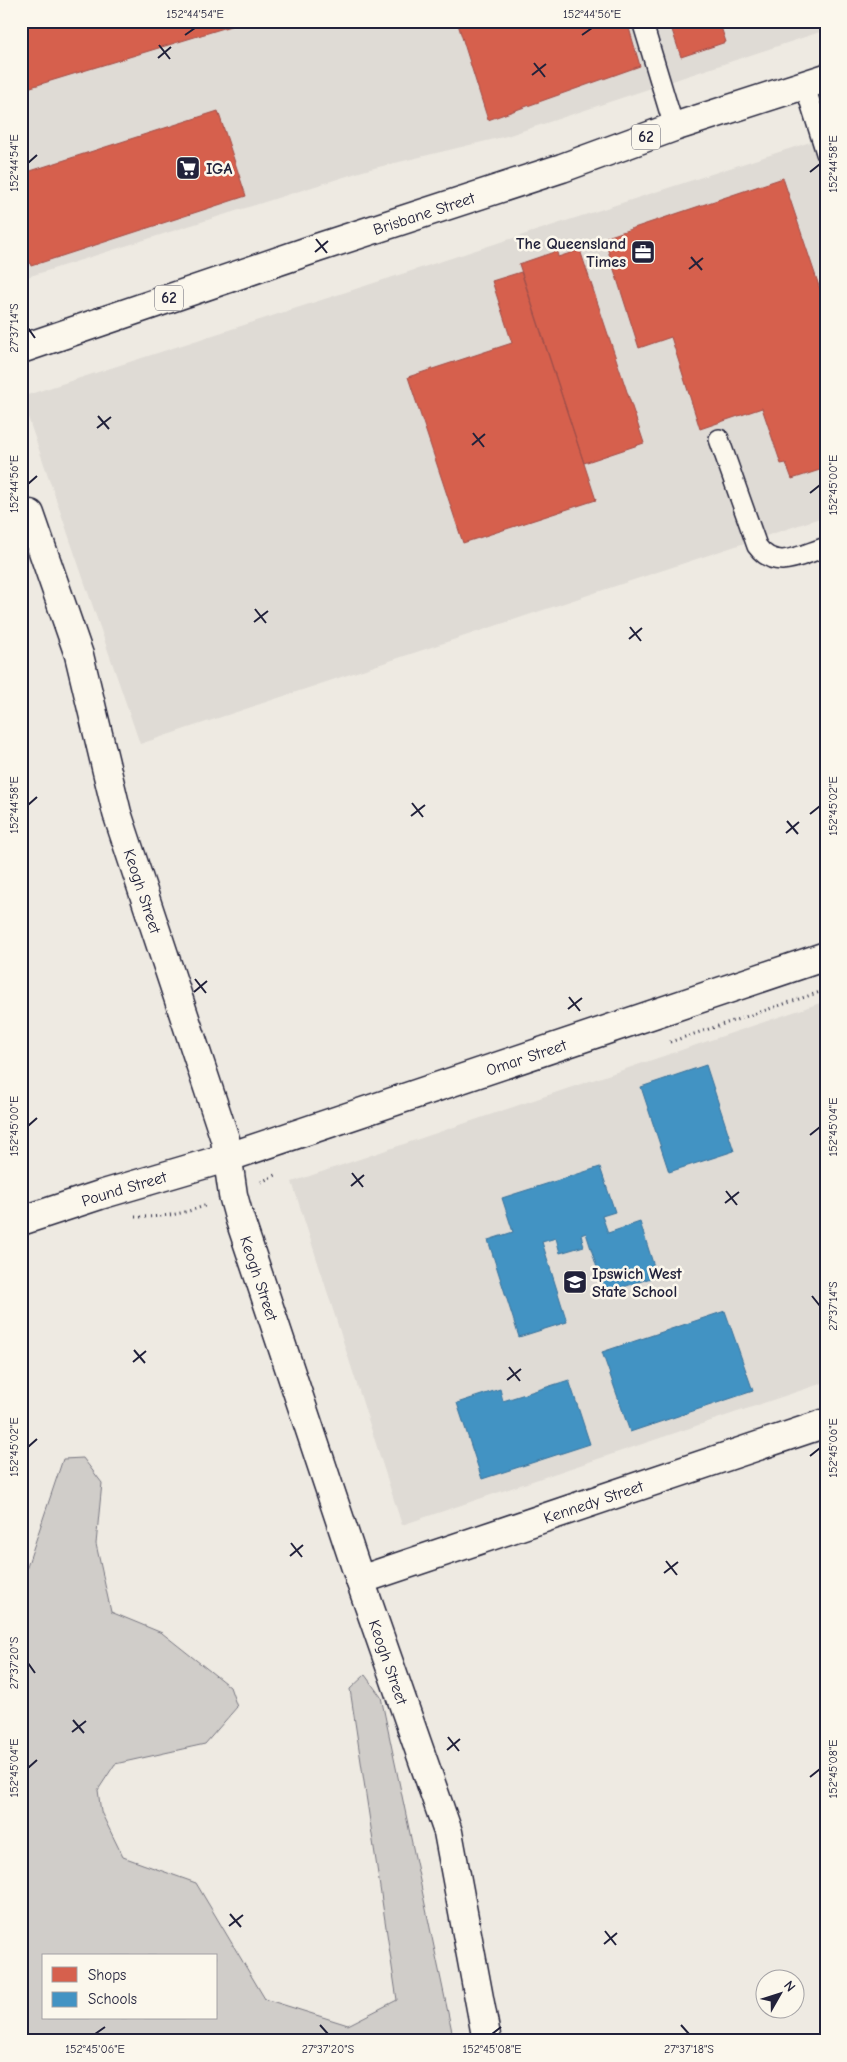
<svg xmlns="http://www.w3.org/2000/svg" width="847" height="2062" font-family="'Comic Neue',sans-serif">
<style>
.built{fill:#dfdbd5}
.green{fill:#d0cdc9;stroke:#797882;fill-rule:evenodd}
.shops{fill:#d6604d;stroke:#a04d48}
.schools{fill:#4393c3;stroke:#39719a}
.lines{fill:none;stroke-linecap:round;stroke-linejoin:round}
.lane-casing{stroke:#22223b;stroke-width:22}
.street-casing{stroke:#22223b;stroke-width:31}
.secondary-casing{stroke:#22223b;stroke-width:31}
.primary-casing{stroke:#22223b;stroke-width:31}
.path{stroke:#22223b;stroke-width:3;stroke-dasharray:1 4;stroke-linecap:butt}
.lane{stroke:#fbf7ec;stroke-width:19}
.street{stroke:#fbf7ec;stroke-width:28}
.secondary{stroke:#fbf7ec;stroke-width:28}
.primary{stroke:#fbf7ec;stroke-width:28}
.ticks{fill:none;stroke:#22223b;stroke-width:2}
.labels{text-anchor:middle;stroke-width:5;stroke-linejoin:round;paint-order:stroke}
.shield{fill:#fbf7ec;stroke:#636270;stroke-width:1}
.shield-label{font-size:15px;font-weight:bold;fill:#22223b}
.poi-label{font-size:16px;font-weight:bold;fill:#22223b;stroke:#fbf7ec;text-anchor:start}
.street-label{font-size:16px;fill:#22223b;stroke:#fbf7ec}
.neatline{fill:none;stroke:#22223b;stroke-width:2}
.ticks-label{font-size:12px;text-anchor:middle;fill:#22223b}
</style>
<rect width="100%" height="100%" fill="#eeeae2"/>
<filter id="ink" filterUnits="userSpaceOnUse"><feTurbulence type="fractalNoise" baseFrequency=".02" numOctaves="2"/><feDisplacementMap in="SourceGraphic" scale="10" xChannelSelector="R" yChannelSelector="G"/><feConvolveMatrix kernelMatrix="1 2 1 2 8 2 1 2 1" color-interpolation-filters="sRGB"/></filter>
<g filter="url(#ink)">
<path class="built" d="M21,21H824L826,30L507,136L366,170L21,279Z
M826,137V516L140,744L21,397Z
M826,1001V1382L402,1525L292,1182Z"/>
<path class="green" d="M83,1458L102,1483L96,1544L111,1612L162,1633L230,1687L237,1707L205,1744L115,1764L98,1790L101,1812L123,1857L196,1883L265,1999L348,2025L397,2000L350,1689L365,1675L381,1697L454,2041H21V1585L63,1459ZM44,1956H216V2018H44Z"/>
<path class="shops" d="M21,21H247L21,90Z
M457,21H627L640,66L488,120Z
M669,21H719L726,42L681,57Z
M218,111L246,196L31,266L21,237V174Z
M783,178L826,307V468L792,479L786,463L781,464L762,408L700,429L671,337L639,348L604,238Z
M580,250L644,443L584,463L519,264L557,251L558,257Z
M521,272L596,500L463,543L408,377L512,343L492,281Z"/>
<path class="schools" d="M706,1065L734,1151L669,1172L641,1087Z
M600,1167L615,1212L602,1216L608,1233L640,1222L657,1276L605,1293L586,1233L581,1235L584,1246L560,1253L556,1238L542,1242L567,1322L519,1337L488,1240L513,1232L502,1198Z
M725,1311L753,1391L630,1432L602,1352Z
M569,1380L590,1444L482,1479L457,1403L500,1389L503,1401Z"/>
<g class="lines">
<defs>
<path id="lane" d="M642,21L674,127
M805,86L826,153
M719,439L757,546C776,572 800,555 826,547"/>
<g id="street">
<path id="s1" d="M30,514L79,655L117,813L225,1139L233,1195L239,1217L360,1580L448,1832L487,2041"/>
<path id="s2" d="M360,1580L826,1423"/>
</g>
<g id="secondary">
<path id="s3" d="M21,1221L100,1195L226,1158L826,956"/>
</g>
<g id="primary">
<path id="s4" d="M21,349L317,248L562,168L674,127L826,78"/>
</g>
</defs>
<use href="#lane" class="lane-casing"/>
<use href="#street" class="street-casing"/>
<use href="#secondary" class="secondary-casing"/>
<use href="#primary" class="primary-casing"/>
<path class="path" d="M670,1042L826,990
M261,1182L278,1174
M135,1217C163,1217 180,1215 207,1205"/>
<use href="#lane" class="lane"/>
<use href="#street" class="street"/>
<use href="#secondary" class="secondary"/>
<use href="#primary" class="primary"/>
</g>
</g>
<path class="ticks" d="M185,35L195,28M582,35L592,28M159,45L170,59M158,58L171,47M534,63L545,77M532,75L546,64M28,163L37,155M810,172L820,164M316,239L327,253M315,252L328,241M691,257L702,270M689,269L703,258M28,328L35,338M98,416L109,429M97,428L111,417M473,433L484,447M472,445L485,434M28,484L37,476M810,493L820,485M255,609L266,623M254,622L268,611M630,627L641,641M629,639L642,628M412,803L423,817M28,805L37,797M810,814L820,806M411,816L425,805M787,821L798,834M786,833L799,822M195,979L206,993M194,992L207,981M569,997L580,1011M568,1009L582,998M28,1126L37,1118M810,1135L820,1127M352,1173L363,1187M351,1186L364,1175M726,1191L737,1205M725,1203L739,1192M812,1296L820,1306M134,1350L145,1363M133,1362L146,1351M509,1367L520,1381M507,1380L521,1369M28,1447L37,1439M810,1456L820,1448M291,1543L302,1557M290,1556L303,1545M666,1561L677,1575M664,1573L678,1562M28,1663L35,1673M73,1720L84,1733M72,1732L86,1721M448,1737L459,1751M447,1750L460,1739M28,1768L37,1760M810,1777L820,1769M230,1914L241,1927M229,1926L243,1915M605,1931L616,1945M604,1944L617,1933M320,2025L328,2034M681,2025L689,2034M95,2034L105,2027M492,2034L501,2027"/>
<defs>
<symbol id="supermarket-square" viewBox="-11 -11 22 22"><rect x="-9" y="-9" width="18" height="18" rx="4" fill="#22223b" stroke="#fbf7ec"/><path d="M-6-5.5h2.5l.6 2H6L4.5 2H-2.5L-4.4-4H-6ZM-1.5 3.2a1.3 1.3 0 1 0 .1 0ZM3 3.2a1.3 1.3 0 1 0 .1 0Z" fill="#fff"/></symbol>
<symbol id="office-square" viewBox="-11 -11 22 22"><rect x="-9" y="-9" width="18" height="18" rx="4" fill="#22223b" stroke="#fbf7ec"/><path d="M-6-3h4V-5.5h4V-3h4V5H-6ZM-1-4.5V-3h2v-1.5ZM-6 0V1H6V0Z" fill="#fff"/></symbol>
<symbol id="school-square" viewBox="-11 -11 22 22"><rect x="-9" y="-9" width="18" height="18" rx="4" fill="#22223b" stroke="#fbf7ec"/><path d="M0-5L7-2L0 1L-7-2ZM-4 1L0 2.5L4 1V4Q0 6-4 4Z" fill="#fff"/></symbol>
</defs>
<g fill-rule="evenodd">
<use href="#supermarket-square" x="174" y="154" width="28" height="28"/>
<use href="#office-square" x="629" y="238" width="28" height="28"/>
<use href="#school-square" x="561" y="1268" width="28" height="28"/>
</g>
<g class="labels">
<g class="shield">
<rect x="632" y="124.5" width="28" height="25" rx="4"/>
<rect x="155" y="285.5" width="28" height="25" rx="4"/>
</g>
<g class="shield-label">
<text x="646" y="142">62</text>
<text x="169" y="303">62</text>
</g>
<g class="poi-label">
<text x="206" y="174">IGA</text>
<text x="626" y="249" text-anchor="end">The Queensland<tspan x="626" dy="18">Times</tspan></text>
<text x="592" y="1279">Ipswich West<tspan x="592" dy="18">State School</tspan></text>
</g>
<g class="street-label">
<text dy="6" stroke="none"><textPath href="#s4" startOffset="425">Brisbane Street</textPath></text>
<text dy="6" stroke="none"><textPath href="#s1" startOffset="394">Keogh Street</textPath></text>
<text dy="6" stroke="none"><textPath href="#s3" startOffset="531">Omar Street</textPath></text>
<text dy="6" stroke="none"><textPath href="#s3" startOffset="108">Pound Street</textPath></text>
<text dy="6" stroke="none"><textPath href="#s1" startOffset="799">Keogh Street</textPath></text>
<text dy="6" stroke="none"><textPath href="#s2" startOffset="246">Kennedy Street</textPath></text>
<text dy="6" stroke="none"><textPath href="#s1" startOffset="1204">Keogh Street</textPath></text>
</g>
</g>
<rect width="847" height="2062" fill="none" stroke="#fbf7ec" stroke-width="55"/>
<rect x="42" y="1954" width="175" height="65" fill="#fbf7ec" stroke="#a4a2a5"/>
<rect x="52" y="1967" width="25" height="15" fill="#d6604d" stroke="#a4a2a5"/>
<text x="88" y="1980" font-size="15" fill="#22223b">Shops</text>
<rect x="52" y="1992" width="25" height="15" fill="#4393c3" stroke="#a4a2a5"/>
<text x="88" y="2004" font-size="15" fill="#22223b">Schools</text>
<g transform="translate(780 1994) rotate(51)"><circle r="24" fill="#fbf7ec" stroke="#a4a2a5"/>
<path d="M0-4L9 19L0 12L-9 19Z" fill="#22223b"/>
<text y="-8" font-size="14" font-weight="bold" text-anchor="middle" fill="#22223b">N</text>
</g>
<rect x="28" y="28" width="792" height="2006" class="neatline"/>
<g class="ticks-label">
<text x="195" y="18">152°44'54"E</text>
<text x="592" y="18">152°44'56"E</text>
<text transform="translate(14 163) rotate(-90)" y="4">152°44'54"E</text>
<text transform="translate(833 164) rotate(-90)" y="4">152°44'58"E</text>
<text transform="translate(14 328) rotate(-90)" y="4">27°37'14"S</text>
<text transform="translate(14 484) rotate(-90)" y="4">152°44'56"E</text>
<text transform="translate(833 485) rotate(-90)" y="4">152°45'00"E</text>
<text transform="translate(14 805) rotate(-90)" y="4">152°44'58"E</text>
<text transform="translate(833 806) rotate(-90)" y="4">152°45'02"E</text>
<text transform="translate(14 1126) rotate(-90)" y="4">152°45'00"E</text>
<text transform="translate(833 1127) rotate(-90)" y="4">152°45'04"E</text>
<text transform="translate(833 1306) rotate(-90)" y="4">27°37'14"S</text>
<text transform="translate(14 1447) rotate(-90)" y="4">152°45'02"E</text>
<text transform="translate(833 1448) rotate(-90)" y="4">152°45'06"E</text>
<text transform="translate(14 1663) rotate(-90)" y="4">27°37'20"S</text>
<text transform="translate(14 1768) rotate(-90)" y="4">152°45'04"E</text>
<text transform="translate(833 1769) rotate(-90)" y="4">152°45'08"E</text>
<text x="95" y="2053">152°45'06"E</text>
<text x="328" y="2053">27°37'20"S</text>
<text x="492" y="2053">152°45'08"E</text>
<text x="689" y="2053">27°37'18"S</text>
</g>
</svg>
